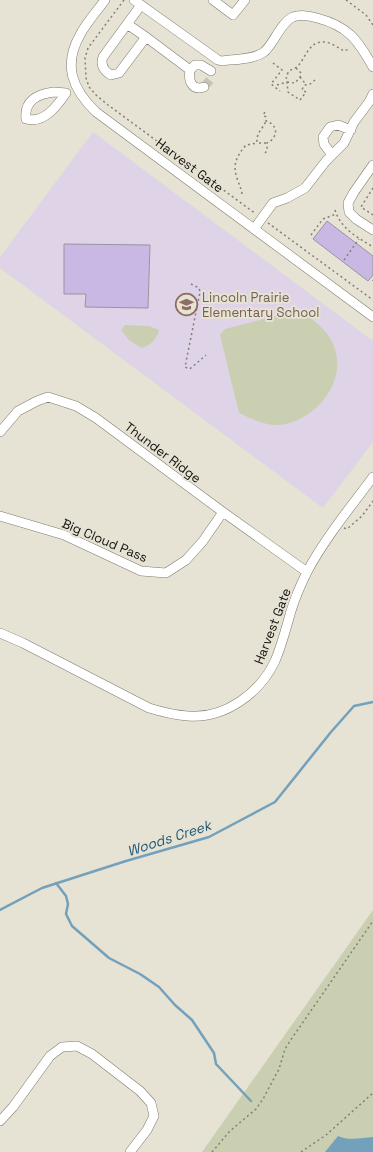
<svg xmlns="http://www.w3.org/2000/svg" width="373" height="1152" font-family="'Space Grotesk',sans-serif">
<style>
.education{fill:#dfd3e7}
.green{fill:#cacfb2}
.water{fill:#73a1bc}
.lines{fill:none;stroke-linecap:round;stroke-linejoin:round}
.stream{stroke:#73a1bc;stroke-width:2.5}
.building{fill:#cab8e4;stroke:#9994a1}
.minor-tunnel{stroke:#c6c3b6;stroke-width:9;stroke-dasharray:9 4.5;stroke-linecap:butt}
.minor-casing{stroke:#7e7a6d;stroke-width:10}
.path{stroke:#827f76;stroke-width:1.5;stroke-dasharray:2 3;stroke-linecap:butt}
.minor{stroke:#fff;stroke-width:9}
.labels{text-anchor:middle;stroke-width:4;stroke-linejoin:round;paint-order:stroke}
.street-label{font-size:13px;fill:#13120d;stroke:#e6e2d4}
.education-label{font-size:13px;fill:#785e54;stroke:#e6e2d4;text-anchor:start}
.water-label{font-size:14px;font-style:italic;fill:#1e5774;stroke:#e6e2d4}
</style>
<rect width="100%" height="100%" fill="#e6e2d4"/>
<path class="education" d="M93,132L373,341V442L323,508L0,268V257Z"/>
<path class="green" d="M298,310C309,317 320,324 328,335C354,372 321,420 280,425C265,426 252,419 239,413L220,335L225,329Z
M125,325L149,326L159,330C157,339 150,346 141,348L129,340L121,330Z
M373,910V1152H202Z"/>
<path class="water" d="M338,1136C348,1141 362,1138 373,1137V1152H325Z"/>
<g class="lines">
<path class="stream" d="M56,883L66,896L68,904L66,914L72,926L109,958L140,974L159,987L175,1005L192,1020L214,1053L216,1064L251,1101
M0,910L42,888L126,861L209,837L275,802L331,732L354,706L373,702"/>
</g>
<path class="building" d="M327,221L373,256V275L368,281L313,239Z
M64,244L150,245L148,308L85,307L86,294H64Z"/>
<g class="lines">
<path class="minor-tunnel" d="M204,87L210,80"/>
<defs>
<path id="minor" d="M105,0C97,11 86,23 80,35C63,65 72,89 96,112L373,317
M134,0L218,60L222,61C234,59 253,60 264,52C273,45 281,22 293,17C301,14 310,16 317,18C348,26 358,40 373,67
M213,0L233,15L245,0
M141,5L103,57C100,65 104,71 111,75L119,73L146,37L190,70
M127,24L146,37
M204,87C192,91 188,81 190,70L195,65H201L211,71
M54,92L66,93C57,106 44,124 26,119C24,100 38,94 54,92Z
M332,155L324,144L323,137L330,127L338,125L351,130
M373,165L354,192L348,203L349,212L356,219L373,230
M254,229L273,203L287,198L305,188L326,161L344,143L354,122L369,102L373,94
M0,432L18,411L37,401L48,397L76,406L96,418L223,512L307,572
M0,516L64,535L141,571L166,573L186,560L203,541L223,512
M0,633L23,643L149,708C162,712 174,715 188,716C225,719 260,693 275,661C282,645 286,628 291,611C295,598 301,584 307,572C325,538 350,508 373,477
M0,1121L13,1107L50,1056L62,1047L77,1046L92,1054L140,1091L151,1103L154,1116L147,1130L130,1152"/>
</defs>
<use href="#minor" class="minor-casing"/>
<path class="path" d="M124,0L88,48L85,58L86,78L89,87L96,95L108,105L256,214
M346,0L366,15L373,25
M273,63L282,70L271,84L280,91
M296,68L301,73L300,77L295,83L287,82C286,78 286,76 288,73C290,69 295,69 298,66C305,58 309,43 321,42C329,41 337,47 344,51L349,49
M300,77L304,82V85C310,85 313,83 316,78
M277,85L287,82L288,92L300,100L306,92L302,90L304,85
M266,143H257C256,133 262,130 266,121
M265,153L267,151V143C278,138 279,125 266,121V117L263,115L265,112
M373,188L361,207L373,215
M242,194C241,188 239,184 237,178C232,164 237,156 246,145L257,143
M335,210C341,229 357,237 373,247
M268,223L373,300
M311,235L323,219L336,214
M344,260L359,239
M373,281V280
M191,284L199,288L200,292L185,367L189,369L191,368L206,355
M344,528L347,529L362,516L373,501
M212,1152L230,1131L256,1109L263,1099L279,1069L285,1049L290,1041L373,921
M301,1152L326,1135L373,1093"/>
<use href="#minor" class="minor"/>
</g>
<defs>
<symbol id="school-ring" viewBox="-11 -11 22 22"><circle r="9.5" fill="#e6e2d4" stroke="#8d6e63" stroke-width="1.5"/><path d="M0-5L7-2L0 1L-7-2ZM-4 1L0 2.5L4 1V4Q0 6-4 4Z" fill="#8d6e63"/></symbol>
</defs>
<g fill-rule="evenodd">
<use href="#school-ring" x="174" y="292" width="25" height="25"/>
</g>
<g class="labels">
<g class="street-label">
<text transform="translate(190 165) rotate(37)" y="5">Harvest Gate</text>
<text transform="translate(163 452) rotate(37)" y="5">Thunder Ridge</text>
<text transform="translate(105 540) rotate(23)" y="5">Big Cloud Pass</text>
<text transform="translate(272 626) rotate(-69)" y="5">Harvest Gate</text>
</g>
<g class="education-label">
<text x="202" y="302">Lincoln Prairie<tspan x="202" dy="15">Elementary School</tspan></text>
</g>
<g class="water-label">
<text transform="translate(169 838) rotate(-18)" y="5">Woods Creek</text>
</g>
</g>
</svg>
